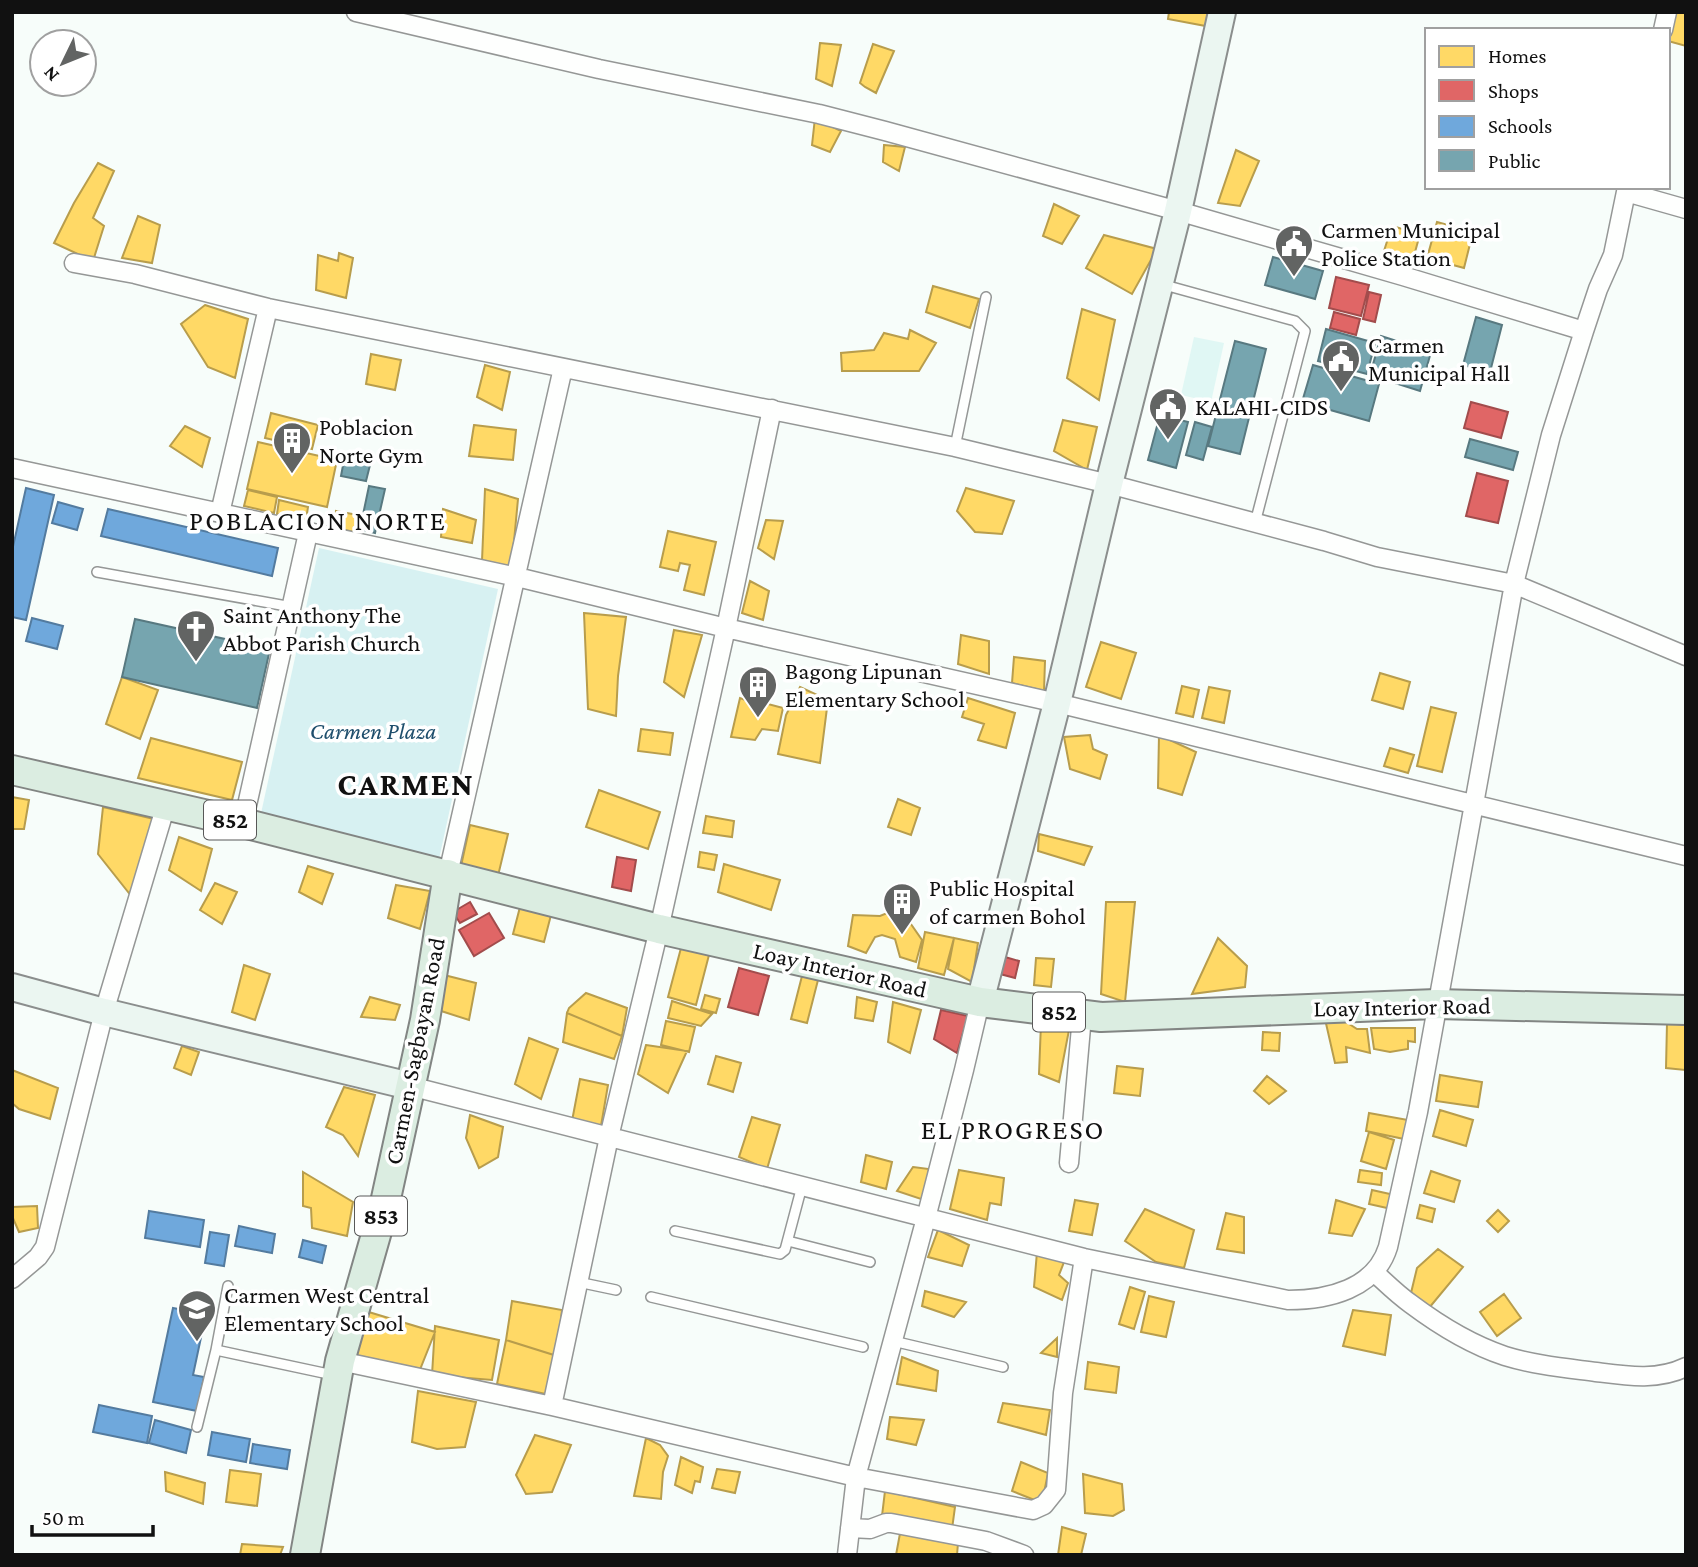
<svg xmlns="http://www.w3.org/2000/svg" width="1698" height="1567" font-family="'Crimson Pro',serif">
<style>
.green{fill:#d7f1f2}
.pitch{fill:#e0f7f4}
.homes{fill:#ffd966;stroke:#b89d4c;stroke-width:2}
.shops{fill:#e06666;stroke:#a24c4c;stroke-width:2}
.schools{fill:#6fa8dc;stroke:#537b9f;stroke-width:2}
.public{fill:#76a5af;stroke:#587980;stroke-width:2}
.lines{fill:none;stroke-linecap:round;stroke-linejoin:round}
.lane-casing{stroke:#959796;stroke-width:12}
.street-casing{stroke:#959796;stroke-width:21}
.secondary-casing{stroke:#8b8e8d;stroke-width:30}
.primary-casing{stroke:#828583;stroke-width:32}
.lane{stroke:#fefffe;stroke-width:9}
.street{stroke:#fefffe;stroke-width:18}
.secondary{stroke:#ebf6f1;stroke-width:26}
.primary{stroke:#dbede1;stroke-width:28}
.labels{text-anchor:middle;stroke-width:7;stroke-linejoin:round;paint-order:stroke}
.shield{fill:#fff;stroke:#585858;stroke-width:2}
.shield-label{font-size:23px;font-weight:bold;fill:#111}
.poi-label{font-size:24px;fill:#111;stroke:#fff;text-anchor:start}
.park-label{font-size:24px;font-style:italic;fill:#1e4e6c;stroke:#fff}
.street-label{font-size:24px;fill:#111;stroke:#fff}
.quarter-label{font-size:28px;letter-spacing:2px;fill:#111;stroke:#fff}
.district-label{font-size:32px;font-weight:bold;letter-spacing:2px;fill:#111;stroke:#fff}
</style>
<rect width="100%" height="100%" fill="#f7fdfa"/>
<path class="green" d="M319,548L498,589L439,859L260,818Z"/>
<path class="pitch" d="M1194,337L1224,343L1211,402L1181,395Z"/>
<path class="homes" d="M1169,12H1214L1211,27L1168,19Z
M1670,12H1686V46L1668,41Z
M820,43L841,45L832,86L816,79Z
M873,44L894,51L876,93L865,87L860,83Z
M815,118L841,131L830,152L812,145Z
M884,145L905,147L899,171L883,162Z
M1236,150L1259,161L1240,206L1218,203Z
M98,163L114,171L93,218L104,226L93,261L54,243L74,203Z
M1054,204L1079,216L1062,244L1043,236Z
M138,216L160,225L152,263L122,258Z
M1437,222L1473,232L1464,268L1427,258Z
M1392,226L1420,234L1412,263L1383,254Z
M1104,235L1157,249L1132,294L1086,268Z
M339,253L353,258L346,298L316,290L318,255L338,261Z
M933,286L979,299L970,328L926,312Z
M205,305L248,319L235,378L208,367L181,324Z
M1082,309L1115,320L1099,400L1067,378Z
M910,330L936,343L919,371H842L841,353L874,350L884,333L908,339Z
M371,354L401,360L395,390L366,384Z
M485,365L510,372L502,410L477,397Z
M271,413L318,425L312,449L265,438Z
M1063,420L1097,427L1087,470L1054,451Z
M474,425L516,430L513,460L469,456Z
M185,426L210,438L202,467L170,446Z
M258,442L337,460L327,507L247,489Z
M966,488L1014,501L1002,534L975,532L957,511Z
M485,489L518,499L511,573L482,561Z
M248,490L277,497L274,513L244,506Z
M279,500L308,507L306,520L277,514Z
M443,509L476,520L472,543L441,537Z
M336,511L358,515L355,532L334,528Z
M766,520L783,521L774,559L758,548Z
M668,531L716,542L704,595L684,590L690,565L680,563L678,571L660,567Z
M750,581L769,591L763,620L742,613Z
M584,613L626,617L618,676L616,716L588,709Z
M674,630L702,635L684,697L664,682Z
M961,635L989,641V674L958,664Z
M1101,642L1136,653L1121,699L1086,687Z
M1014,657L1045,661L1044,691L1012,683Z
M1380,673L1410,682L1403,709L1372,700Z
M122,677L158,690L140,739L106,724Z
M1182,686L1199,690L1193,717L1176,713Z
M800,687L828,700L820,763L778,754L786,715Z
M1209,687L1230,691L1224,723L1202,718Z
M752,688L763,693L764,703L783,708L778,731L762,729L755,740L731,737L740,698L751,702Z
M968,698L1015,713L1006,748L978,740L984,724L962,717Z
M1431,707L1456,713L1442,772L1417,766Z
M641,729L673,733L670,755L638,751Z
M1090,735L1093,749L1107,755L1100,779L1070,769L1064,737Z
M1159,735L1196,752L1182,795L1158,788Z
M151,738L242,762L232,800L138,778Z
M1390,748L1414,755L1408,773L1384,766Z
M599,790L660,812L648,849L586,827Z
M12,797L29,800L24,829H12Z
M898,799L920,808L911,835L888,827Z
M103,807L154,819L136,902L98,854Z
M706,816L734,821L732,837L703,833Z
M470,825L508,834L497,880L461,866Z
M1039,834L1092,847L1084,865L1038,851Z
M179,837L212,849L201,891L169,870Z
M700,852L717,855L714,870L698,867Z
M724,864L780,880L771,910L718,892Z
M308,866L333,874L322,904L299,892Z
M215,883L237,892L222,924L200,910Z
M396,885L430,891L420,929L388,918Z
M1106,902H1135L1125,1002L1101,994Z
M520,907L551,915L544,942L513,934Z
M892,911L906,917L922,940L916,962L900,957L895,939L882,935L875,937L866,953L848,946L853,915L880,916Z
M925,932L954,938L944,975L918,968Z
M954,938L978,943L972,982L948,969Z
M1218,938L1247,966L1245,987L1192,994Z
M681,948L709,955L696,1005L668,997Z
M1036,958L1054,959L1051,987L1034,985Z
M244,965L270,974L255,1020L232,1012Z
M444,975L476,983L469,1020L438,1010Z
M802,976L818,980L807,1023L791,1019Z
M586,993L627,1008L622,1036L567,1013L569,1008Z
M705,995L720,999L716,1013L701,1009Z
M370,997L400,1005L395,1020L361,1017Z
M857,997L877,1002L873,1021L855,1018Z
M672,1001L712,1014L701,1026L668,1018Z
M893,1002L921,1010L910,1053L888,1042Z
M567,1013L622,1036L614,1059L563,1042Z
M1325,1019L1343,1020L1357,1029H1367L1370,1053L1346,1047L1347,1062L1335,1063Z
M666,1021L695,1027L689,1052L661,1045Z
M1041,1023L1069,1030L1059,1082L1039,1074Z
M1667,1023L1686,1025L1685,1070L1666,1068Z
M1371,1028H1415V1042L1408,1041V1049L1390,1052L1374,1049Z
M1263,1032L1280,1033L1279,1051L1262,1050Z
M529,1038L558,1049L541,1099L515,1084Z
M646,1045L687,1051L668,1093L638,1074Z
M182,1046L199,1052L191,1075L174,1068Z
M716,1056L741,1063L733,1092L708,1084Z
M1117,1066L1143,1069L1140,1096L1114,1093Z
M12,1070L58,1088L50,1119L19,1109L12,1103Z
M1440,1075L1482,1082L1478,1107L1436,1101Z
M1267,1076L1286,1091L1269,1104L1254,1091Z
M580,1079L608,1085L601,1126L572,1121Z
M344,1087L375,1095L358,1156L343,1135L326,1127Z
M1440,1110L1473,1120L1466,1146L1433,1136Z
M1369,1113L1408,1120L1404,1139L1366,1131Z
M470,1115L503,1127L498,1157L479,1168L466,1138Z
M752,1117L780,1125L767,1169L739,1157Z
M1369,1132L1394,1140L1386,1169L1361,1161Z
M866,1155L892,1162L886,1189L861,1182Z
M913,1167L929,1169L924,1200L897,1191Z
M959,1170L1004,1178L1001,1205L990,1203L987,1220L950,1209Z
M1360,1170L1382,1173L1381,1185L1358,1182Z
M1431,1171L1460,1181L1454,1202L1424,1193Z
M303,1172L353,1202L347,1236L312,1228L311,1208L303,1206Z
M1372,1190L1399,1196L1396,1210L1369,1204Z
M1075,1200L1098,1204L1092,1235L1069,1231Z
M1336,1200L1365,1209L1352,1236L1329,1233Z
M1420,1205L1435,1209L1432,1222L1417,1218Z
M37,1206L38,1228L19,1232L12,1216V1207Z
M1145,1209L1194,1230L1184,1268L1156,1262L1125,1241Z
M1498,1210L1509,1221L1498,1232L1487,1221Z
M1226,1213L1244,1217V1253L1217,1249Z
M938,1230L969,1245L962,1266L928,1257Z
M1438,1249L1463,1267L1429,1308L1411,1293L1417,1268Z
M1037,1252L1064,1262L1059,1275L1068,1283L1062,1300L1034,1287Z
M1130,1287L1145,1292L1134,1329L1119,1324Z
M925,1291L966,1302L954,1317L922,1306Z
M1504,1294L1521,1318L1497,1336L1480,1312Z
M1149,1296L1174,1302L1166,1337L1141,1332Z
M512,1301L562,1310L557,1356L506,1340Z
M362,1310L435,1332L419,1372L355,1357Z
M1353,1310L1391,1315L1385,1355L1343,1346Z
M435,1326L499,1340L492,1380L432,1375Z
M1057,1338V1357L1041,1353Z
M506,1340L557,1356L546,1394L497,1384Z
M902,1357L938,1371L936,1391L897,1384Z
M1088,1362L1119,1367L1116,1393L1085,1389Z
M418,1391L476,1402L465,1447L437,1449L412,1442Z
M1003,1403L1050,1410L1046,1435L998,1422Z
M890,1417L924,1420L916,1445L887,1439Z
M535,1435L571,1445L552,1492L526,1494L516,1475Z
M646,1438L660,1445L668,1456L663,1472L661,1499L634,1496Z
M681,1457L703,1467L700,1482L695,1481L692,1493L675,1485Z
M1021,1462L1048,1473L1042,1503L1012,1491Z
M717,1469L740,1472L735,1493L712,1488Z
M230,1470L261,1474L257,1506L226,1502Z
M165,1472L205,1483L203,1504L166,1491Z
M1083,1474L1122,1484L1124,1510L1113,1516L1085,1513Z
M885,1491L955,1507L952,1529L882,1516Z
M1062,1527L1086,1534L1081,1555H1058Z
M901,1528L958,1543L957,1555H896Z
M242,1544L283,1547L280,1555H240Z"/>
<path class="shops" d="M1336,277L1369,285L1361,316L1329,308Z
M1369,292L1381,295L1375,322L1363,319Z
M1334,312L1360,319L1356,335L1330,328Z
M1471,402L1508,412L1501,438L1464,428Z
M1477,473L1508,481L1498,523L1466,516Z
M617,857L636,860L631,891L612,887Z
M470,902L477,914L460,923L453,912Z
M489,913L504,938L474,956L459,930Z
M1005,957L1019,961L1015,978L1000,974Z
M739,968L769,976L758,1015L728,1007Z
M941,1010L968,1016L957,1053L934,1039Z"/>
<path class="schools" d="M26,488L54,495L26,620L12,617V551Z
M58,502L83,509L77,530L52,523Z
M108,509L278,548L272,576L101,536Z
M32,618L63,626L57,649L26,641Z
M149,1211L204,1220L200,1247L145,1238Z
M239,1226L275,1234L272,1253L235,1246Z
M210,1232L229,1235L224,1266L205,1263Z
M303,1240L326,1246L322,1263L299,1257Z
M173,1308L206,1314L193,1375L204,1377L197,1411L153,1402Z
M99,1405L152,1416L147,1443L93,1432Z
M155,1420L191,1430L186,1453L149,1443Z
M212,1432L250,1439L246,1462L208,1455Z
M253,1444L290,1450L287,1469L250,1463Z"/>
<path class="public" d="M1273,257L1323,271L1315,299L1265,285Z
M1476,317L1502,325L1490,372L1463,365Z
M1326,329L1375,343L1367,374L1318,361Z
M1381,336L1431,352L1420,391L1370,375Z
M1235,341L1266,349L1240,454L1208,446Z
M1313,365L1379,384L1369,421L1302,402Z
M1160,415L1188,422L1176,468L1148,460Z
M1195,422L1212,427L1203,460L1186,455Z
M1470,439L1518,452L1513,470L1465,457Z
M345,455L371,461L366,481L341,476Z
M369,486L385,489L375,533L360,529Z
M135,619L270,649L257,708L122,677Z"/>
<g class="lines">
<defs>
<path id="lane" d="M1161,284L1295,321L1305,331L1255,523
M955,447L986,297
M97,572L292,607
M675,1231L780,1254L785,1250L802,1186
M788,1241L870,1262
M578,1282L616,1290
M228,1286L216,1350L333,1375
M651,1297L863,1347
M893,1341L1003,1367
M197,1427L216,1350"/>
<path id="street" d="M356,12L599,69L819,114L885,131L1178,211L1403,276L1584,331
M1663,30L1667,12
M1626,192L1686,209
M74,263L135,274L268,308L955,447L1109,484L1324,541L1377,557L1514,584L1686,656
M12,468L517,577L726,628L1057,703L1686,856
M220,513L268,308
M243,823L308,533
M448,874L563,368
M410,1086L1084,1258L1288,1300C1328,1300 1375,1289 1388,1247L1418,1112L1514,584L1551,435L1584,331L1598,289L1613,255L1627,187
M1069,1163L1082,1016
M1374,1272C1386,1283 1398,1295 1411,1304C1439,1325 1472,1345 1505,1356C1534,1365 1566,1368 1596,1372C1627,1376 1657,1381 1686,1367
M12,1279L38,1257L45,1247L104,1012L166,805
M340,1361L552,1406L856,1477L1033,1510L1044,1505L1056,1490L1063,1393L1084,1258
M552,1406L609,1137L659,929L726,628L772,409
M850,1528L870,1529L886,1523H891L986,1541L1024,1555
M847,1555L856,1477L926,1218L964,1070L980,1002"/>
<path id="secondary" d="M12,987L104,1012L410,1086
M980,1002L1057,703L1109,484L1178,211L1222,12"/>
<path id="primary" d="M12,770L243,823L659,929L980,1002L1101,1017L1436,1004L1686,1010
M305,1555L340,1361L385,1203L425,1020L448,874"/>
</defs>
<use href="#lane" class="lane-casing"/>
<use href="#street" class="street-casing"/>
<use href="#secondary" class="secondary-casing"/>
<use href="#primary" class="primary-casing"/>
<use href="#lane" class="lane"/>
<use href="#street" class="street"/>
<use href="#secondary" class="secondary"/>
<use href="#primary" class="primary"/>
</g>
<defs>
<symbol id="civic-pin" viewBox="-11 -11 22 30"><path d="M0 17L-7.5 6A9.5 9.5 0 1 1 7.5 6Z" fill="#626463" stroke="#fff"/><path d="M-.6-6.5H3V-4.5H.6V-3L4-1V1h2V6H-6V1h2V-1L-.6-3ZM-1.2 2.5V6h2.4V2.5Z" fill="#fff"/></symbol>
<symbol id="building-pin" viewBox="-11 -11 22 30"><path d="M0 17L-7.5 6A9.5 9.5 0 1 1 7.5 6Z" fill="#626463" stroke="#fff"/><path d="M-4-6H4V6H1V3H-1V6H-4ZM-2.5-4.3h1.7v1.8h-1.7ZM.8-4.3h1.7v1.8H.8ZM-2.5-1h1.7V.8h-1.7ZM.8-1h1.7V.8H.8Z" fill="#fff"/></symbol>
<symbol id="church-pin" viewBox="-11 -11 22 30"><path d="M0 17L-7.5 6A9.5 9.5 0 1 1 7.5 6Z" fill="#626463" stroke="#fff"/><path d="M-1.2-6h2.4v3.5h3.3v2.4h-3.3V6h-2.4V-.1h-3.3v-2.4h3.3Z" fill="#fff"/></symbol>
<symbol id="school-pin" viewBox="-11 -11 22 30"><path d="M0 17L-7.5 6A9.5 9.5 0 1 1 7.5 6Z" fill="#626463" stroke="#fff"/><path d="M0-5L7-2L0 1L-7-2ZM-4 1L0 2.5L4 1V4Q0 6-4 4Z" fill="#fff"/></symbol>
</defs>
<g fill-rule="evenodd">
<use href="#civic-pin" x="1272" y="222" width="44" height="60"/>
<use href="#civic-pin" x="1319" y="337" width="44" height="60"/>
<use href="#civic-pin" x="1146" y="385" width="44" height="60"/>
<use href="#building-pin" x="270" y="419" width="44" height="60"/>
<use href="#church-pin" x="174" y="607" width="44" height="60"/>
<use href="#building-pin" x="736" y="663" width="44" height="60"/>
<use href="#building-pin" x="880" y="880" width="44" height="60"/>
<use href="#school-pin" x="175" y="1287" width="44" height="60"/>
</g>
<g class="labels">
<g class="shield">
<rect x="204" y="800.5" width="52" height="39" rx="5"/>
<rect x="1033" y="992.5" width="52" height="39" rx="5"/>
<rect x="355" y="1196.5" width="52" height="39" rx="5"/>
</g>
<g class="shield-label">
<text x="230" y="828">852</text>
<text x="1059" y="1020">852</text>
<text x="381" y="1224">853</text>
</g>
<g class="poi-label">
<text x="1321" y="238">Carmen Municipal<tspan x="1321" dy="28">Police Station</tspan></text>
<text x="1368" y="353">Carmen<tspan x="1368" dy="28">Municipal Hall</tspan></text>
<text x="1195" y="415">KALAHI-CIDS</text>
<text x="319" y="435">Poblacion<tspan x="319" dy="28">Norte Gym</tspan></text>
<text x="223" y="623">Saint Anthony The<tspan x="223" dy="28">Abbot Parish Church</tspan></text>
<text x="785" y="679">Bagong Lipunan<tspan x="785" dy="28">Elementary School</tspan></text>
<text x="929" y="896">Public Hospital<tspan x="929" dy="28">of carmen Bohol</tspan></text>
<text x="224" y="1303">Carmen West Central<tspan x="224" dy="28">Elementary School</tspan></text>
</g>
<g class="park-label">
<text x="373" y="739">Carmen Plaza</text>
</g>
<g class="street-label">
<text transform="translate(840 970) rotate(13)" y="8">Loay Interior Road</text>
<text transform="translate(1402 1007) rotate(-1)" y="8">Loay Interior Road</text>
<text transform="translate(415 1051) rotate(-79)" y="8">Carmen-Sagbayan Road</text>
</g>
<g class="quarter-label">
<text x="318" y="530">POBLACION NORTE</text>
<text x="1013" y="1139">EL PROGRESO</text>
</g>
<g class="district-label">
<text x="406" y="795">CARMEN</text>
</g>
</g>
<rect width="1698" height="1567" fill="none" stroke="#111111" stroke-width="28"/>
<rect x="1425" y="28" width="245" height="161" fill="#ffffff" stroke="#a0a0a0" stroke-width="2"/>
<rect x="1439" y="46" width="35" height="21" fill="#ffd966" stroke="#a0a0a0" stroke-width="2"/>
<text x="1488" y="63" font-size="21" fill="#111111">Homes</text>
<rect x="1439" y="80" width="35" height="21" fill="#e06666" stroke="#a0a0a0" stroke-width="2"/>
<text x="1488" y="98" font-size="21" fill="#111111">Shops</text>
<rect x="1439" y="116" width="35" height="21" fill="#6fa8dc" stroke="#a0a0a0" stroke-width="2"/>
<text x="1488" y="133" font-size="21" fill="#111111">Schools</text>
<rect x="1439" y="150" width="35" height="21" fill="#76a5af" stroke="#a0a0a0" stroke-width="2"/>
<text x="1488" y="168" font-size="21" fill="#111111">Public</text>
<g transform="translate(63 63) rotate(227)"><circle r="33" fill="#ffffff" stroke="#a0a0a0" stroke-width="2"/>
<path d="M0-5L12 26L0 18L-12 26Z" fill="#626463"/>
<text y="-10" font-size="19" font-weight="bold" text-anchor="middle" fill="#111111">N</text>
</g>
<path d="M32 1525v10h121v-10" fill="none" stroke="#111111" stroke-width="3.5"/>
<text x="42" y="1525" font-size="21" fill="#111111" stroke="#ffffff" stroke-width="5" paint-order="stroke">50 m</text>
</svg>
